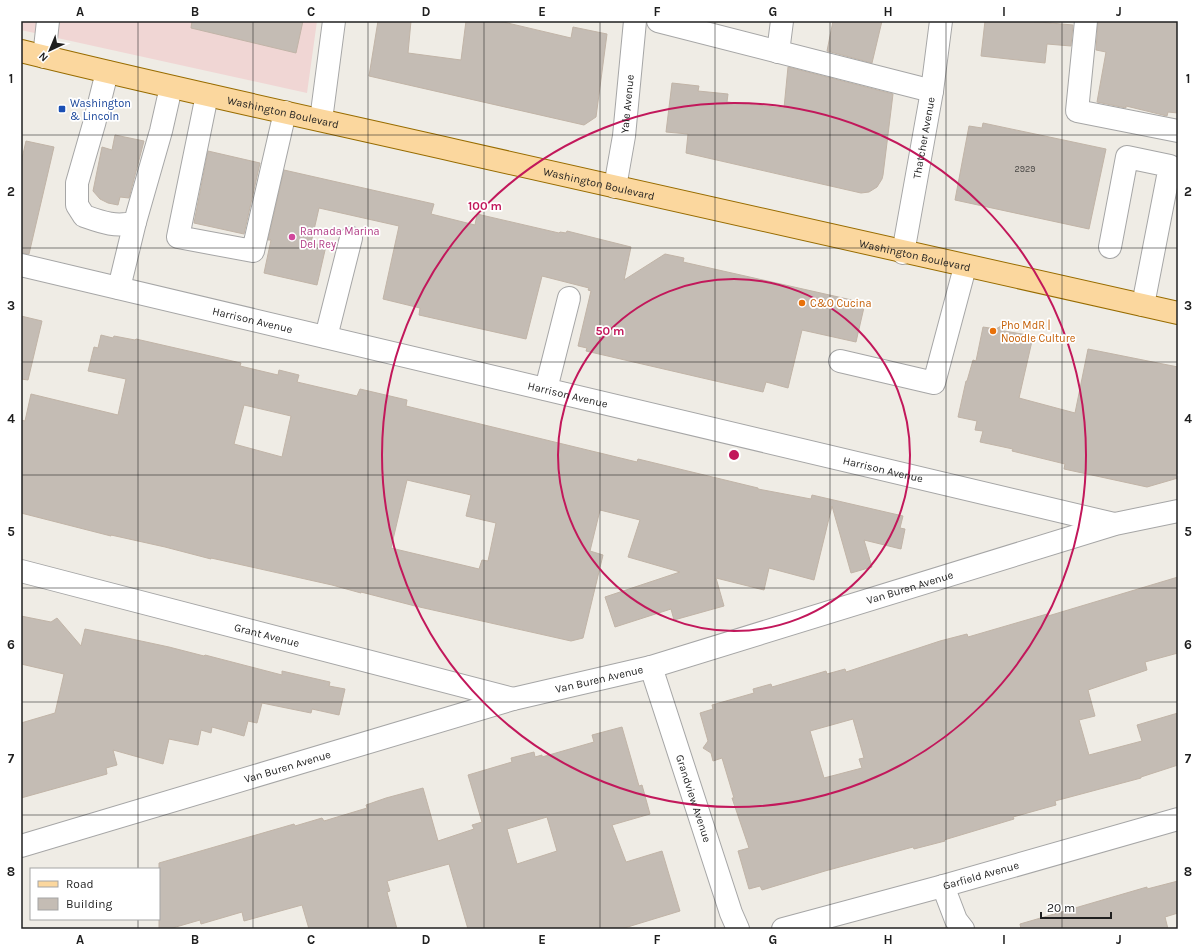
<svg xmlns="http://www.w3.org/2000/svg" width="1199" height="950" font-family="Karla,sans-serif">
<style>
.commercial{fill:#f0d6d4}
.building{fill:#c4bcb4;stroke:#c1b4a7;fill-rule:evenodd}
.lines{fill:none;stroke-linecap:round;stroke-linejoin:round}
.minor-casing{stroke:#a6a6a6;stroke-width:24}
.major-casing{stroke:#986c01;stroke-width:24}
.minor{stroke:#fff;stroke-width:22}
.major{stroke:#fbd79e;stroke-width:22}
.grid{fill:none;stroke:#1f1f1f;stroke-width:1;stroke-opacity:0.55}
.ring{fill:none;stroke:#c2185b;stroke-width:2}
.transit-dot{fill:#1a4fb4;stroke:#fff;stroke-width:1.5}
.hotel-dot{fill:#d1479c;stroke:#fff;stroke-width:1.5}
.food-dot{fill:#e8710a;stroke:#fff;stroke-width:1.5}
.labels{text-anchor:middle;stroke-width:3.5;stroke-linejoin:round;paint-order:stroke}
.number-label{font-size:9px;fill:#484644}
.transit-label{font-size:11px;fill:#164399;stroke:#fff;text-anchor:start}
.street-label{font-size:11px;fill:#1f1f1f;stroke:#fff}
.hotel-label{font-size:11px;fill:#b23c85;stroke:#fff;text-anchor:start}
.food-label{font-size:11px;fill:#c56008;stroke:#fff;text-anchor:start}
.centre{fill:#c2185b;stroke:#fff;stroke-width:2}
.ring-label{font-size:12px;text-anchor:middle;font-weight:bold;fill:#c2185b;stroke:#fff;stroke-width:3.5;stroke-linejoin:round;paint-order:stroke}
.neatline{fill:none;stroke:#1f1f1f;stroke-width:1.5}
.grid-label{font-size:13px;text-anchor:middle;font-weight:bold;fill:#1f1f1f}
</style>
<rect width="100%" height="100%" fill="#efece5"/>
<path class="commercial" d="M21,21H317L307,93L21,30Z"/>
<path class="building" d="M192,21H303L296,53L191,28Z
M378,21H411L408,53L461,60L466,21H499L571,38L573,27L607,34L596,117L584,125L369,76Z
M833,21H882L872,63L827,51Z
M985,21H1028L1073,25L1071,46L1047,44L1045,63L981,56Z
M1098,21H1178V113L1168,112L1167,116L1126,106V108L1097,102L1106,52L1096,50Z
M788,67L893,94L883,175L882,179L877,187L869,192L861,193L686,153L688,134L666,132L672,83L699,86L698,91L728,94L727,102L784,108Z
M983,123L1106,149L1089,229L955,200L969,126L982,128Z
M115,135L144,141L129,198L120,197L118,205L108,203L100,199L93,191L102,147L112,150Z
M26,141L54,147L29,254L21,253V163Z
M208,151L260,163L244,234L194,223Z
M284,170L434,204L431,214L475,225L477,214L559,233L560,232L566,233L567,231L631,247L624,280L665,254L684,258L683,262L865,303L856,342L802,330L788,388L766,382L763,392L586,351L587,348L578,346L591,291L588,290L589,288L542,276L526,339L419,315L420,308L383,299L399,226L319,208L311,243L326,246L317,285L264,273L271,240H268Z
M21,316L42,321L28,380L21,379Z
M1001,326L1004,331L1028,335L1032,341L1019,398L1075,413L1088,349L1178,367V478L1147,487L1064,469L1065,464L1012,451L1013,449L980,442L983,431L975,430L977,421L958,417L966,381H967L973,360L976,361L983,327L996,329Z
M101,335L113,338L114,336L135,340L136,339L241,363L240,366L278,375L279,370L299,375L297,382L357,396L360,389L407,400L406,406L637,462L638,459L758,488V489L811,499L812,495L903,516L900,528L905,529L901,549L864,540L872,567L851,573L832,506L814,580L769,568L764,590L716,578L724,606L674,620L671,609L615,627L605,597L680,572L628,557L640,520L600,510L590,551L603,555L583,638L571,641L415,606L361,592V593L332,585L211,558V559L165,547L111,535V536L21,513V420L25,421L31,394L118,415L126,379L88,371L94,347L98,348ZM244,405L291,416L282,457L234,444ZM407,480L471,495L466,516L496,523L488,561L482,560L479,569L391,548Z
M1178,577V653L1145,662L1147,670L1088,690L1095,716L1079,720L1089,755L1142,741L1137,725L1178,713V765L1141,777V778L1055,801L1056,805L1013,817L1014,819L944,840L945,841L914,849L913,847L825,871L762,890L760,886L749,889L738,851L749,848L732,798H734L722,758L713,761L711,753L703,748L708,741L700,713L713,709L712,705L754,693L753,689L771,684L772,687L826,671L827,674L845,669L846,672L940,641L967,634L968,637L1047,614L1048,616ZM853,719L864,758L859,759L862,768L824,778L810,731Z
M21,616L51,622L57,618L81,646L85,629L169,647L204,656L205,655L282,675V671L330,682L329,686L345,689L339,715L312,709L311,713L262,703L257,723L248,721L244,736L212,727L211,733L201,730L198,745L169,739L163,764L113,750L117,765L106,768L107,774L21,798V723L55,713L64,674L21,664Z
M622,727L639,786L642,785L650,814L612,825L626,862L662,851L680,911L621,929H468L449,864L387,881L390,891L387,892L397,929H309L302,905L244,921L242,912L201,924L200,920L169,929H159V863L294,824L295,826L322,818L324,821L367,808L366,805L386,798L423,788L438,841L474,829L472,825L482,822L468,775L512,762L511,758L534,752L535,757L542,755V757L594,742L592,735ZM547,817L557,851L517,864L507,829Z
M1178,881V913L1165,917L1168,929H1021L1020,924L1147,887V889Z"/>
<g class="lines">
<defs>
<g id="minor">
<path d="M658,21L932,91"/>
<path d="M1086,21L1077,111L1178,131"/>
<path d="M778,52L782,21"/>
<path d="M44,57L48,21"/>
<path d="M107,72L94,124L77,183V205L84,216C101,222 117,228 135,222L161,131L171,87"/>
<path d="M207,95L178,237L253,251L285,112"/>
<path d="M321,120L334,21"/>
<path id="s1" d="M615,187L624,136L635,21"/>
<path d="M1110,247L1127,157L1170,166L1143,305"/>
<path id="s2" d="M903,253L932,91L941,21"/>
<path id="s3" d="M21,265L1114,524"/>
<path d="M119,288L135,222"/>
<path d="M326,337L351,238"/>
<path d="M840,361L934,383L965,267"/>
<path d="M546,389L569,298"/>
<path id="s4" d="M21,571L513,699"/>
<path id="s5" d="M651,667L731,913L738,929"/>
<path id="s6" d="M21,846L513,699L651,667L1115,524L1178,511"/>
<path d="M943,886L956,920L963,929"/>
<path id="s7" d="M783,929L943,886L1178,819"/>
</g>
<g id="major">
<path id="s8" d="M21,51C166,87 312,118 457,151C697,206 937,261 1178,313"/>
</g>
</defs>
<use href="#minor" class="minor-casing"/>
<use href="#major" class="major-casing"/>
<use href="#minor" class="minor"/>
<use href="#major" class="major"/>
</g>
<path class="grid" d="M138,21V869M253,21V929M368,21V929M484,21V929M600,21V929M715,21V929M830,21V929M946,21V929M1062,21V929M21,135H1178M21,248H1178M21,362H1178M21,475H1178M21,588H1178M21,702H1178M21,815H1178M138,919V929"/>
<g class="ring">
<circle cx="734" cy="455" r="176"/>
<circle cx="734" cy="455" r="352"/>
</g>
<rect class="transit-dot" x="58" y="105" width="8" height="8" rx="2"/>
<circle class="hotel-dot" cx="292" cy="237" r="4"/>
<g class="food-dot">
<circle cx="802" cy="303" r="4"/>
<circle cx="993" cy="331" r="4"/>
</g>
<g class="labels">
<g class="number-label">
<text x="1025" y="172">2929</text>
</g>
<g class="transit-label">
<text x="70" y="107">Washington<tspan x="70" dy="13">&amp; Lincoln</tspan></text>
</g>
<g class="street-label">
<text dy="4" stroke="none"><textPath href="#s1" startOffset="84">Yale Avenue</textPath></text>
<text dy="4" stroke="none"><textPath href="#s8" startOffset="269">Washington Boulevard</textPath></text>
<text dy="4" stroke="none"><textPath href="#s2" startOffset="117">Thatcher Avenue</textPath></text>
<text dy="4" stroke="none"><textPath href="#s8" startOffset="593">Washington Boulevard</textPath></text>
<text dy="4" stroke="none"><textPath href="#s8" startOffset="917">Washington Boulevard</textPath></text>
<text dy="4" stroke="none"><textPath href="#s3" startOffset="238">Harrison Avenue</textPath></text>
<text dy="4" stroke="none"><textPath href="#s3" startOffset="562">Harrison Avenue</textPath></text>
<text dy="4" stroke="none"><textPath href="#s3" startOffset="886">Harrison Avenue</textPath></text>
<text dy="4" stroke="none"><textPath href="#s6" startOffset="926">Van Buren Avenue</textPath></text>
<text dy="4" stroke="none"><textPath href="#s4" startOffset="254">Grant Avenue</textPath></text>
<text dy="4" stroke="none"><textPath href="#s6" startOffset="602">Van Buren Avenue</textPath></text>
<text dy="4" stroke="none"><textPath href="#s6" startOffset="278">Van Buren Avenue</textPath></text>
<text dy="4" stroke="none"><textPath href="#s5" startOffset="138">Grandview Avenue</textPath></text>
<text dy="4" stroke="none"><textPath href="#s7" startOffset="205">Garfield Avenue</textPath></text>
</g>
<g class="hotel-label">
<text x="300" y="235">Ramada Marina<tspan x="300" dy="13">Del Rey</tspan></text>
</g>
<g class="food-label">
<text x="810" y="307">C&amp;O Cucina</text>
<text x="1001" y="329">Pho MdR |<tspan x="1001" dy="13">Noodle Culture</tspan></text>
</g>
</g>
<circle cx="734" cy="455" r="6" class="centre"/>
<g class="ring-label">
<text x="485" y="210">100 m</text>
<text x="610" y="335">50 m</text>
</g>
<rect width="1199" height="950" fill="none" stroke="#ffffff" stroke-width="44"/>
<rect x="30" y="868" width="130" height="52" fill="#ffffff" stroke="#a5a5a5"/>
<rect x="38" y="881" width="20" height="6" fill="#fbd79e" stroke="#a5a5a5"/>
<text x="66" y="888" font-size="12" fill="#1f1f1f">Road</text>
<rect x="38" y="898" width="20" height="12" fill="#c4bcb4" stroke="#a5a5a5"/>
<text x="66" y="908" font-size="12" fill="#1f1f1f">Building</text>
<g transform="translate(50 50) rotate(224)" stroke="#ffffff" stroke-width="3" paint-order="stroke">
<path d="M0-3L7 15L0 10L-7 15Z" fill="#1f1f1f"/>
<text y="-6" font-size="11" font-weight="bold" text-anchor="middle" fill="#1f1f1f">N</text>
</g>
<path d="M1041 912v6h70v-6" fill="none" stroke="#1f1f1f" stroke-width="2"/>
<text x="1047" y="912" font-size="12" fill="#1f1f1f" stroke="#ffffff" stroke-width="3" paint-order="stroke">20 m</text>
<rect x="22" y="22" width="1155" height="906" class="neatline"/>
<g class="grid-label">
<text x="80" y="16">A</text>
<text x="195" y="16">B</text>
<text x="311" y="16">C</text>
<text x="426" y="16">D</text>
<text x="542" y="16">E</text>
<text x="657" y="16">F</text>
<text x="773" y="16">G</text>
<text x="888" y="16">H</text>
<text x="1004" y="16">I</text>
<text x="1119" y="16">J</text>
<text x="11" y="83">1</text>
<text x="1188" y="83">1</text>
<text x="11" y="196">2</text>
<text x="1188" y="196">2</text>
<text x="11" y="310">3</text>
<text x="1188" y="310">3</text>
<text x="11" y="423">4</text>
<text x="1188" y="423">4</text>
<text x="11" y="536">5</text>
<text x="1188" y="536">5</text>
<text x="11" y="649">6</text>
<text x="1188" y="649">6</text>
<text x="11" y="763">7</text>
<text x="1188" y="763">7</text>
<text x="11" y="876">8</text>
<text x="1188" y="876">8</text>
<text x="80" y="944">A</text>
<text x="195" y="944">B</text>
<text x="311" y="944">C</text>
<text x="426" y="944">D</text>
<text x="542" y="944">E</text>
<text x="657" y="944">F</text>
<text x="773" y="944">G</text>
<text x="888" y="944">H</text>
<text x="1004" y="944">I</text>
<text x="1119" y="944">J</text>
</g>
</svg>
